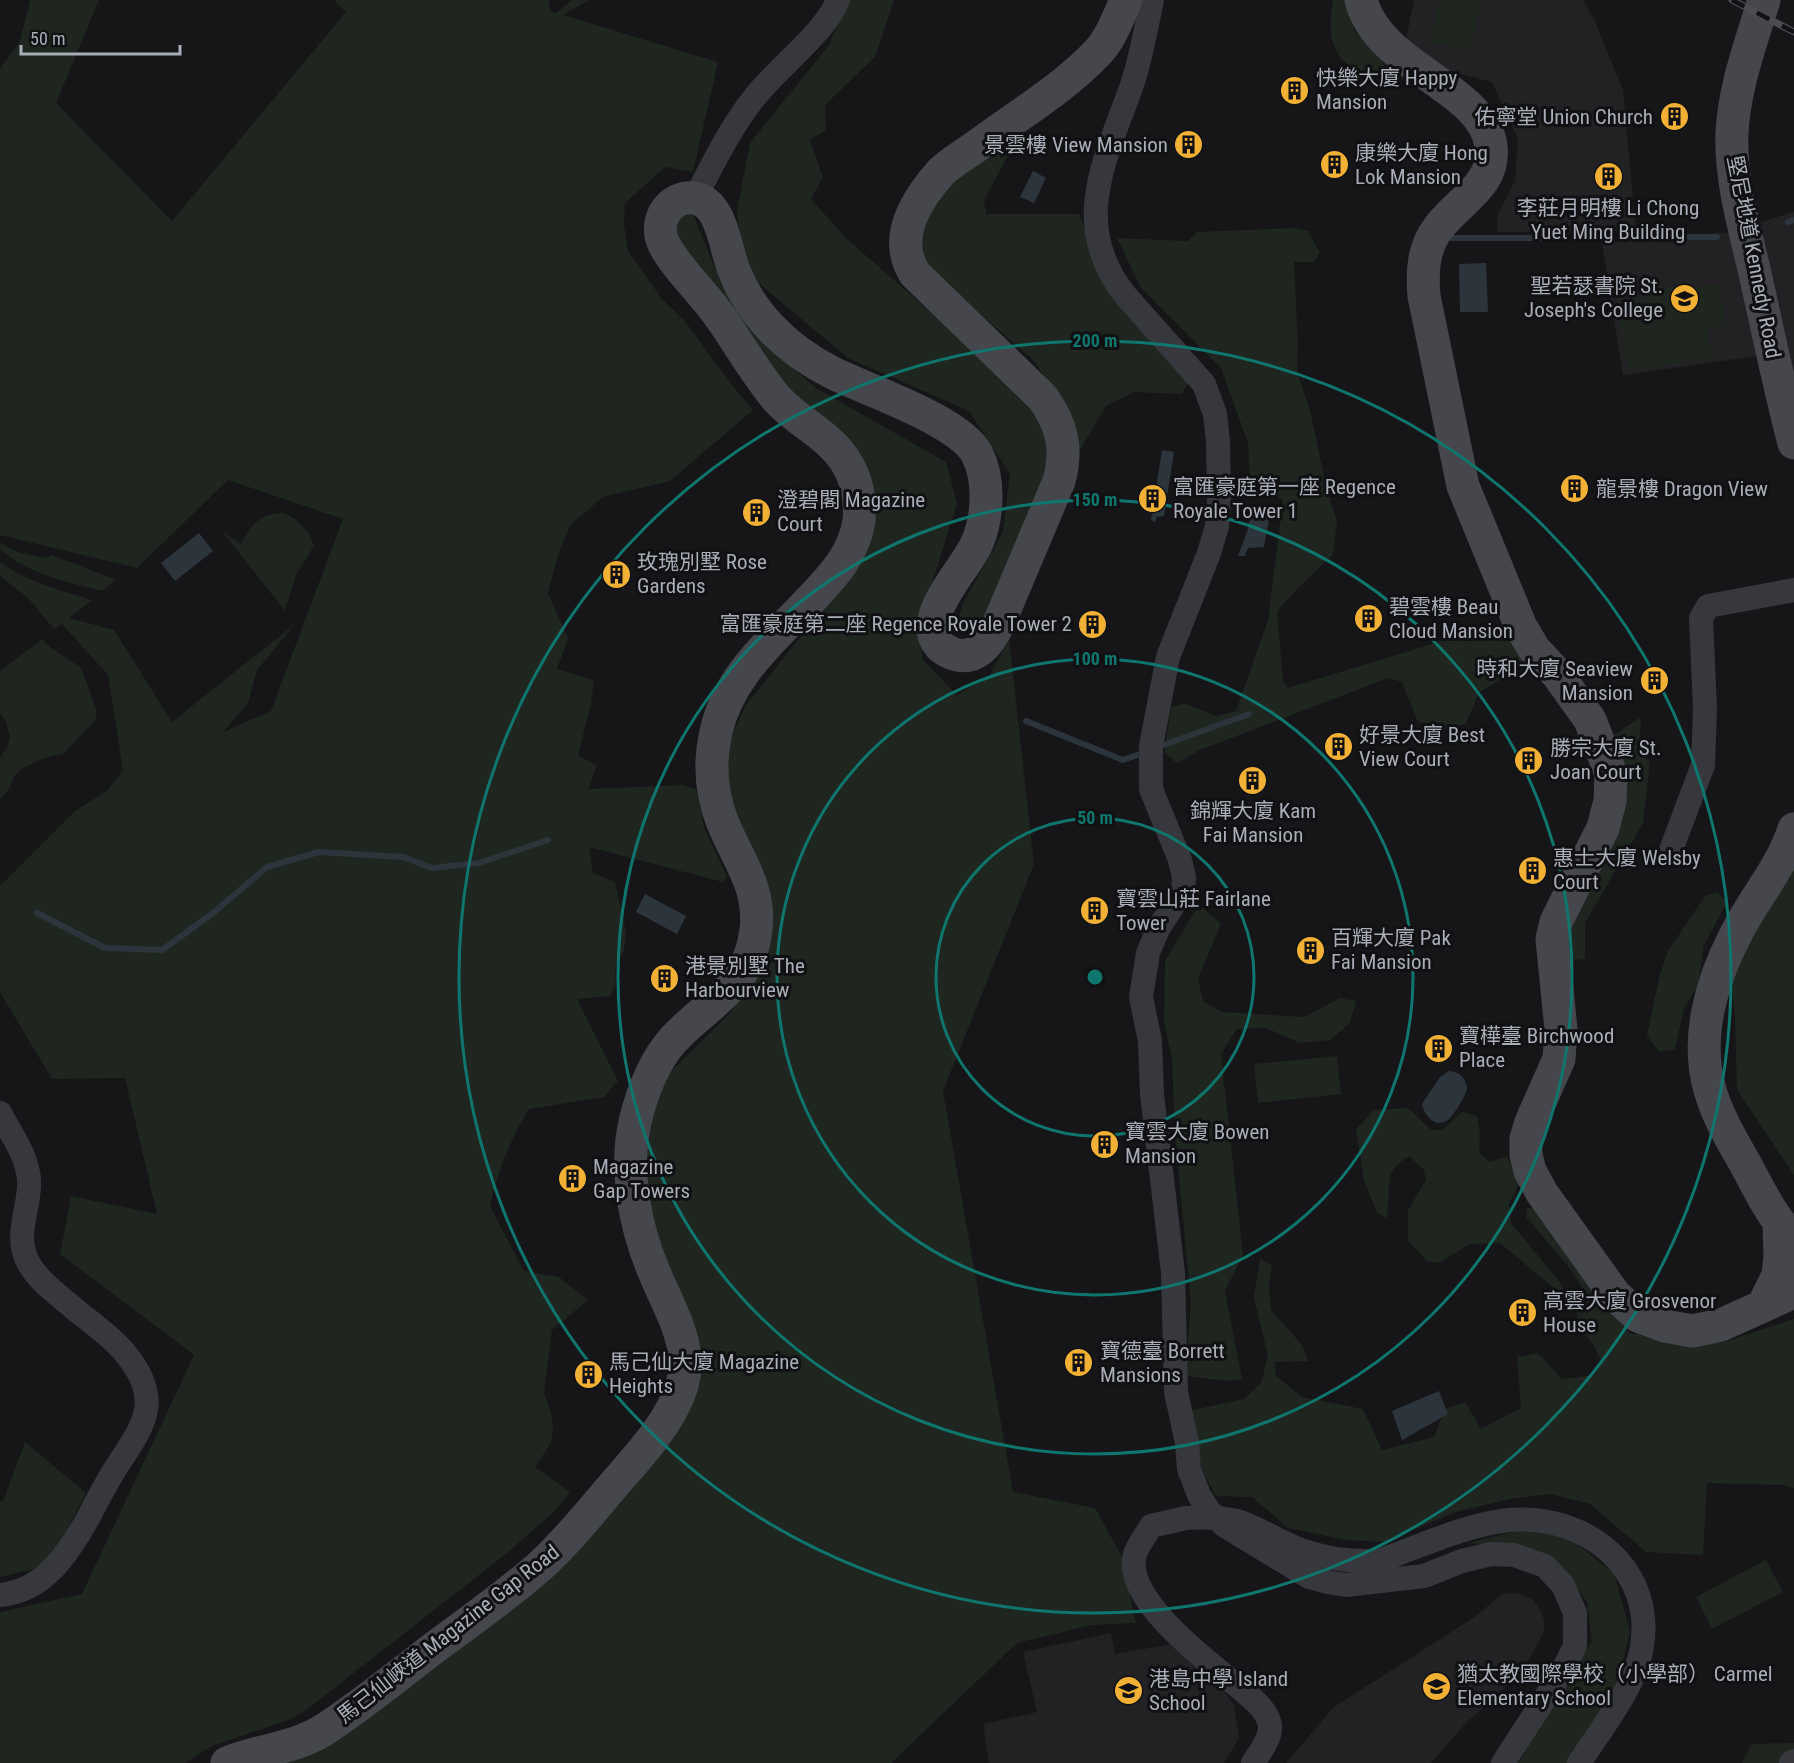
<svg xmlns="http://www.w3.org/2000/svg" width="1794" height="1763" font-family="'Roboto Condensed','Noto Sans TC',sans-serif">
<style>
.built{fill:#222225}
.green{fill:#1e261f}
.water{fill:#2c353c}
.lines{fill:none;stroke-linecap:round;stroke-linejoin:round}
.stream{stroke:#2c353c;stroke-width:6}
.street{stroke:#37383d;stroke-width:24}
.secondary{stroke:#45474d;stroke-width:33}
.rail-casing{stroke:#4a4c52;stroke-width:7}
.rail{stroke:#111113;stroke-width:4.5;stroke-dasharray:14;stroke-linecap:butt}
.street-bridge{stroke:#37383d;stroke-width:24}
.ring{fill:none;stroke:#0f766e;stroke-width:3}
.labels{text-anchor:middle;stroke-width:6;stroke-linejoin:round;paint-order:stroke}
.poi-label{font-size:21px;fill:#a8adb8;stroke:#111113;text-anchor:start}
.street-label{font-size:21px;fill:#a8adb8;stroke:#111113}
.centre{fill:#0f766e;stroke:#111113;stroke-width:3}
.ring-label{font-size:18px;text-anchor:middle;font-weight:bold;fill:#0f766e;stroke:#111113;stroke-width:6;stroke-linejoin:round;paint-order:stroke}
</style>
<rect width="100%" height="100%" fill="#161618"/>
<path class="built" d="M1414,0H1583L1594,19L1623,90L1636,231L1497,232L1498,214L1515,181L1518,139L1492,82L1445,70L1406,39Z
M1794,212V395L1757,223Z
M1743,231L1770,354L1623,375L1602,243Z
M1512,1593L1523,1595L1533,1600L1540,1609L1544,1620V1631L1539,1642L1520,1674L1466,1723L1431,1763H1286L1334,1707L1473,1618L1501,1595Z
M1111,1633L1115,1654L1173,1644L1213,1677L1234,1705L1239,1738L1224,1763H989L983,1724L1037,1712L1023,1652Z"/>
<path class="green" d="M30,0H99L56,103L172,221L346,12L334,0H549L550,11L556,13L572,0H589L563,15L718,62L693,172L665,167L625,203L624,224L628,251L662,299L684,320L731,384L753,410L670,481L603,497L570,525L558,555L548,593L568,638L557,669L594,680L591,704L578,755L597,766L588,789L683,785L696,789L704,827L727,877L723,882L589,847L593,873L615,882L626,932L624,951L615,967L616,984L610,996L577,999L618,1081L604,1097L529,1109C510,1140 498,1171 490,1206L524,1271L559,1277L588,1300L552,1330L544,1393L552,1416L553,1429L551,1443L535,1467L570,1492L557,1509L507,1553L309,1708L291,1719L212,1746L185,1763H0V1612L82,1594L194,1355L60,1254L71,1196L157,1214L125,1078L52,1079L0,992V886L75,811L108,790L123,770L108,675L62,624L54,629L27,597L0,576V562C27,582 60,590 92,600L69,618L114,630L172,722L295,624L257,670L248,703L223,732L271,711L343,519L228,480L137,568L0,535V69L20,41Z
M848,0H894L875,57L825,105L826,130L810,140L823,177L811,199L847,239L1019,389L1044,431L1049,469L1027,535L978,629L963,630L958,620L963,603L1003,532L1010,474L969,411L848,358L743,270L737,211L750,143L829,45Z
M1333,0H1347L1355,32L1381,58L1386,69L1370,78C1361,72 1349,67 1342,59C1327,42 1330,20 1333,0Z
M1439,0H1481L1470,51L1430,42Z
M1003,139L1014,144L984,200L986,214H1079L1118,299L1189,381L1182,394L1134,392L1106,406L1078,453L1070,417L1034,361L927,267L922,246L926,211L956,180Z
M691,209L721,283L755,335L816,388L946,462L957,503L919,626L923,660L957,695L990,675L1009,639L1034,864L943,1091L1013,1492L1095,1508L1121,1555L1136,1623L1092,1625L1017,1643L891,1763H275L530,1581L689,1404L630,1196L661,1081L727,1016L742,997L771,943L770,920L738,827L728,790L727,746L746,705L844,583L868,531L815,419L663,236Z
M1295,228L1308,231L1320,253L1314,262H1294L1298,346L1297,372L1310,410L1326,486L1337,522L1333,554L1296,590L1277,611L1283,681L1288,688L1488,627L1504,628L1523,657V667L1479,692L1466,724L1449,729L1418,722L1402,682L1388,678L1200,750L1177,763L1164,753L1171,708L1184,703L1216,716L1236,711L1268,620L1283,500L1250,483L1248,443L1221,368L1141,288L1117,238L1188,241L1197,232Z
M1719,285L1727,325L1706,329L1712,358L1629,370L1616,301L1648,298L1649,287Z
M284,513C299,520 309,530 314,546L296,575L285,611L222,531L241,544C253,523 258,514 284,513Z
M0,543L18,552L47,558L52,555L116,580L102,591C68,582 27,574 0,549Z
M42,639L50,647L81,668L97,711L95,721L63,754L44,758L21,769L14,777L9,789L0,799V757L6,749L10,738L6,721L0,713V671Z
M1641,717L1639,753L1650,762L1643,823L1585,923V959L1567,961L1566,934L1609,738Z
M1794,821V1175L1737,1090L1735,1015L1732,982Z
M1717,892L1727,902L1704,945L1698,985L1684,1008L1675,1049L1659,1052L1647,1036L1659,978L1668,951L1705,896Z
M1204,909L1221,924L1198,978L1203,1001L1222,1012L1305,1017L1340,998L1356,1001L1350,1023L1330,1040L1300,1043L1266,1028L1237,1029L1221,1054L1243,1255L1225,1291L1242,1379L1227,1381L1185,1376L1191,1303L1175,1134L1172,1059L1164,1022L1165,961L1195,911Z
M1337,1056L1341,1094L1258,1103L1254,1064Z
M1408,1108L1430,1129L1441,1131L1462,1112L1477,1116L1480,1133L1479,1153L1490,1162L1507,1156L1519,1184L1509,1204L1511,1223L1560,1282L1564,1291L1555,1289L1500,1243L1470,1244L1439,1263L1427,1261L1408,1241V1210L1426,1180L1424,1170L1409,1156C1379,1174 1394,1188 1386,1218L1377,1213L1364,1180L1356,1129L1374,1110Z
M1527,1208L1537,1209L1630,1334L1662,1333L1721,1343L1794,1319V1488L1783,1485L1707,1483L1703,1555L1646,1552L1590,1504L1551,1494L1510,1499L1456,1512L1383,1542L1346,1540L1288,1528L1252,1497L1216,1496L1202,1470L1188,1411L1244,1399L1261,1383L1268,1356L1254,1298L1260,1259L1272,1265L1269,1285L1271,1310L1302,1345L1308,1361L1275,1362L1276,1376L1302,1397L1363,1409L1382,1450L1434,1437L1445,1409L1465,1402L1481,1429L1521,1408L1517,1357L1538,1353L1562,1379L1594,1375L1602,1362L1593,1344L1578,1326L1577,1311L1586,1294L1569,1267L1526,1217Z
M25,1442L86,1493L49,1565L0,1577V1501H3Z
M1525,1529L1571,1539L1614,1574L1630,1631L1617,1688L1569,1763H1518L1592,1641L1587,1602L1563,1568L1520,1547L1468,1543Z
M1766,1560L1783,1592L1712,1629L1696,1597Z
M1794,1743V1763H1742L1752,1744Z"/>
<path class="water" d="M1033,171L1046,178L1034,203L1020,197Z
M1486,263L1488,312H1460L1459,264Z
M1162,450L1174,452L1164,516L1157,517L1155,522L1151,520Z
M1251,505L1271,508L1264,547L1248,548L1245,556H1238L1248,529Z
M199,533L213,551L175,581L161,563Z
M645,894L686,916L677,934L636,912Z
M1449,1071C1460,1072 1466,1078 1467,1089C1464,1098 1456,1112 1449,1119C1437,1130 1424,1116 1422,1104L1440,1077Z
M1439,1391L1448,1414L1402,1440L1392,1411Z"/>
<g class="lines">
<path class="stream" d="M1788,222L1794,220
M1689,237H1717
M1449,238H1549
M1026,721L1123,760L1146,752
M1158,747L1249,714
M37,913L105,948L162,950L213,913L267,867L319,852L403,857L432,868L479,863L548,840"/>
<path class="street" d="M1152,0C1146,28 1141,58 1132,85C1106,158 1069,224 1125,295L1204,384L1215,414L1218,441L1219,501L1217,526L1209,553L1168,657L1151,746V789L1180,860L1184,877L1183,890L1158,929L1148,953L1141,997L1150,1041L1152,1094L1173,1273L1176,1392L1187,1443L1189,1469L1199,1495L1209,1511L1225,1526L1309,1577L1327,1582L1346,1585L1424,1576L1462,1561L1491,1554L1514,1555L1545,1566L1563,1585L1575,1613V1646L1562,1672L1503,1763
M695,198C713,164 730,128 754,98C777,68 825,33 838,0
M1671,850L1703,765L1705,709L1701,618L1708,606L1794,590
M0,1113C11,1134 27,1155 29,1179C31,1206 14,1233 27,1260C37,1281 60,1296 77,1311C93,1324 112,1337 125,1353C163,1399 145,1424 117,1466C106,1483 97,1501 88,1518C68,1554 44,1591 0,1595
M1186,1518L1151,1526C1146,1535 1138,1545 1135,1554C1122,1598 1206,1660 1235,1684C1247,1695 1268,1708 1270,1726C1271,1739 1260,1752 1253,1763
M1387,1580L1379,1561C1421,1546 1464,1525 1509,1520C1586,1513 1658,1570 1641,1652C1634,1688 1599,1732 1579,1763
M1791,1763L1794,1761"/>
<path class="secondary" d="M1361,0C1379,69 1483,86 1491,146C1496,185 1459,200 1439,227C1423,247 1422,271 1424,296L1463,486L1521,627L1534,649L1558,675L1590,720L1611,774L1610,801L1603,828L1556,922L1552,939L1561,1029L1559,1059L1531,1122L1526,1139V1155L1530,1171L1542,1193L1615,1295L1638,1316L1665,1326L1692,1331L1721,1325L1794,1292
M1764,0C1751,43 1734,88 1732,133C1730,177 1744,227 1754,269C1767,327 1779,386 1794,443
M1794,829C1781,869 1753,899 1735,936C1711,982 1695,1039 1710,1090C1718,1118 1733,1142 1747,1167C1761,1193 1773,1219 1794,1239
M1763,1306L1778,1275L1780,1256L1779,1224
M227,1763C258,1750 292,1749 322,1731C358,1708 392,1680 426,1654C464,1625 504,1598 539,1567C568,1541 592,1510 617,1481C637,1458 658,1435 672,1409C681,1393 686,1376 685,1359C683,1329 666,1301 655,1274C635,1228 624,1171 635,1122C642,1092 653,1063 673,1040C708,1002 749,989 756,930C761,886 737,859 722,821C711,792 709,762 716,732C728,675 775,638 813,597C834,575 854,553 859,521C861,499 857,478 844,459C827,434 798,422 777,399C755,373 738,342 718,314C704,294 671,262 663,242C658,230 660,216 670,206C676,200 685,197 694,198C723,202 725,251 735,273C743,293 756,312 770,327C788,346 809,361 833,373C869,391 960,421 977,454C990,479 988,518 977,543C966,569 915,618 940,646C943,649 947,651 951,653C975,663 990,643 999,623L1059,481C1068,449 1062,425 1043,398L915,274C892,238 916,200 941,172C951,162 966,154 978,145C1018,115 1063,89 1098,52C1111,38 1118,18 1126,0"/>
<defs>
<path id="rail" d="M1732,0L1794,32"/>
</defs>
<use href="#rail" class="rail-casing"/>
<use href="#rail" class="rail"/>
<path class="street-bridge" d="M1186,1518C1203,1517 1220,1517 1237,1521C1259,1528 1279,1542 1301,1550C1326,1559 1353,1562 1379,1561"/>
</g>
<g class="ring">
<circle cx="1095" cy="977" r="159"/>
<circle cx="1095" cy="977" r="318"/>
<circle cx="1095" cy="977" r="477"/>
<circle cx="1095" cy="977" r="636"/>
</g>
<defs>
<symbol id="building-disc" viewBox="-11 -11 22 22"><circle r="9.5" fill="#f2b134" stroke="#111113"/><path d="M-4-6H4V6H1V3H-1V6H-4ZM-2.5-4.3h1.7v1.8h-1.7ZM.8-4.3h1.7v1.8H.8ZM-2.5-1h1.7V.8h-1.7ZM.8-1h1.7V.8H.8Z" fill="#111"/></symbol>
<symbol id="school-disc" viewBox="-11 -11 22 22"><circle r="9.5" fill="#f2b134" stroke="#111113"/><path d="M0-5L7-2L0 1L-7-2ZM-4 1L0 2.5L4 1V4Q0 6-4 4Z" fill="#111"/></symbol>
</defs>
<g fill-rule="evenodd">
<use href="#building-disc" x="1278" y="74" width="33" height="33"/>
<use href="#building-disc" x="1658" y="100" width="33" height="33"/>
<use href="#building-disc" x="1172" y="128" width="33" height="33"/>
<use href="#building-disc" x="1318" y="148" width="33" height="33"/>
<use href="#building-disc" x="1592" y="160" width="33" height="33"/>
<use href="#school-disc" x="1668" y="282" width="33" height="33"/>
<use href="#building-disc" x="1558" y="472" width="33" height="33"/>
<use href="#building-disc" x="1136" y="482" width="33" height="33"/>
<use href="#building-disc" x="740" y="496" width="33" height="33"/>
<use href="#building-disc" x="600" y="558" width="33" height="33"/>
<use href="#building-disc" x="1352" y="602" width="33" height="33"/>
<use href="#building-disc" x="1076" y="608" width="33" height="33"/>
<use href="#building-disc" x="1638" y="664" width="33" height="33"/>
<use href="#building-disc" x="1322" y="730" width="33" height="33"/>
<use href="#building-disc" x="1512" y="744" width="33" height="33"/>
<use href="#building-disc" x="1236" y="764" width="33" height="33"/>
<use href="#building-disc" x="1516" y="854" width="33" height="33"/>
<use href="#building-disc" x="1078" y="894" width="33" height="33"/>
<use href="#building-disc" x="1294" y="934" width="33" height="33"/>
<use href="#building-disc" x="648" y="962" width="33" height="33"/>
<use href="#building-disc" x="1422" y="1032" width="33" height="33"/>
<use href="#building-disc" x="1088" y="1128" width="33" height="33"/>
<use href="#building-disc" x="556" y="1162" width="33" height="33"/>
<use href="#building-disc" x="1506" y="1296" width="33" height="33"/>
<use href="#building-disc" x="1062" y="1346" width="33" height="33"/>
<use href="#building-disc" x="572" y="1358" width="33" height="33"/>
<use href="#school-disc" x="1420" y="1670" width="33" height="33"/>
<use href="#school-disc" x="1112" y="1674" width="33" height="33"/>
</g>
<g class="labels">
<g class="poi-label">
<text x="1316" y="85">快樂大廈 Happy<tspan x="1316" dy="24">Mansion</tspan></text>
<text x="1653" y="124" text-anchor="end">佑寧堂 Union Church</text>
<text x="1168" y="152" text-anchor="end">景雲樓 View Mansion</text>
<text x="1355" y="160">康樂大廈 Hong<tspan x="1355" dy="24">Lok Mansion</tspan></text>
<text x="1608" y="215" text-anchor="middle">李莊月明樓 Li Chong<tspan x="1608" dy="24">Yuet Ming Building</tspan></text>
<text x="1663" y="293" text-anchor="end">聖若瑟書院 St.<tspan x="1663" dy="24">Joseph's College</tspan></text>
<text x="1173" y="494">富匯豪庭第一座 Regence<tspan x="1173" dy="24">Royale Tower 1</tspan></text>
<text x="1596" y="496">龍景樓 Dragon View</text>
<text x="777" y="507">澄碧閣 Magazine<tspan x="777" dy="24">Court</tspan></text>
<text x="637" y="569">玫瑰別墅 Rose<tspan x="637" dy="24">Gardens</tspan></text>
<text x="1389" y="614">碧雲樓 Beau<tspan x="1389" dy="24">Cloud Mansion</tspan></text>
<text x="1072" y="631" text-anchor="end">富匯豪庭第二座 Regence Royale Tower 2</text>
<text x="1633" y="676" text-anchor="end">時和大廈 Seaview<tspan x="1633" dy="24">Mansion</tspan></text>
<text x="1359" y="742">好景大廈 Best<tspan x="1359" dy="24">View Court</tspan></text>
<text x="1550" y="755">勝宗大廈 St.<tspan x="1550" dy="24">Joan Court</tspan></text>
<text x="1253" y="818" text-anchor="middle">錦輝大廈 Kam<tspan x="1253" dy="24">Fai Mansion</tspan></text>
<text x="1553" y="865">惠士大廈 Welsby<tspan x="1553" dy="24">Court</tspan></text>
<text x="1116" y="906">寶雲山莊 Fairlane<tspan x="1116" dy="24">Tower</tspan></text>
<text x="1331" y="945">百輝大廈 Pak<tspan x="1331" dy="24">Fai Mansion</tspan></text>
<text x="685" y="973">港景別墅 The<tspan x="685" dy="24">Harbourview</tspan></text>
<text x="1459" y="1043">寶樺臺 Birchwood<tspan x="1459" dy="24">Place</tspan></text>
<text x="1125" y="1139">寶雲大廈 Bowen<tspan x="1125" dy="24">Mansion</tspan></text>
<text x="593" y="1174">Magazine<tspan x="593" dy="24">Gap Towers</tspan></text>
<text x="1543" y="1308">高雲大廈 Grosvenor<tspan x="1543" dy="24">House</tspan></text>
<text x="1100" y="1358">寶德臺 Borrett<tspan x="1100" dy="24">Mansions</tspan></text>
<text x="609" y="1369">馬己仙大廈 Magazine<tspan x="609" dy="24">Heights</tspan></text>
<text x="1457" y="1681">猶太教國際學校（小學部） Carmel<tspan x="1457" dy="24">Elementary School</tspan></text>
<text x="1149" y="1686">港島中學 Island<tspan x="1149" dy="24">School</tspan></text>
</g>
<g class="street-label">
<text transform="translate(1754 257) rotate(79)" y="7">堅尼地道 Kennedy Road</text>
<text transform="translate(448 1634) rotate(-38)" y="7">馬己仙峽道 Magazine Gap Road</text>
</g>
</g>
<circle cx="1095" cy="977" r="9" class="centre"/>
<g class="ring-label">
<text x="1095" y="347">200 m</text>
<text x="1095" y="506">150 m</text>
<text x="1095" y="665">100 m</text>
<text x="1095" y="824">50 m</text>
</g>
<path d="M21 45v9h159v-9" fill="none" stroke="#a8adb8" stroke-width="3"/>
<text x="30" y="45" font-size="18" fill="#a8adb8" stroke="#111113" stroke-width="4.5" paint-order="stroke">50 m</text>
</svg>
